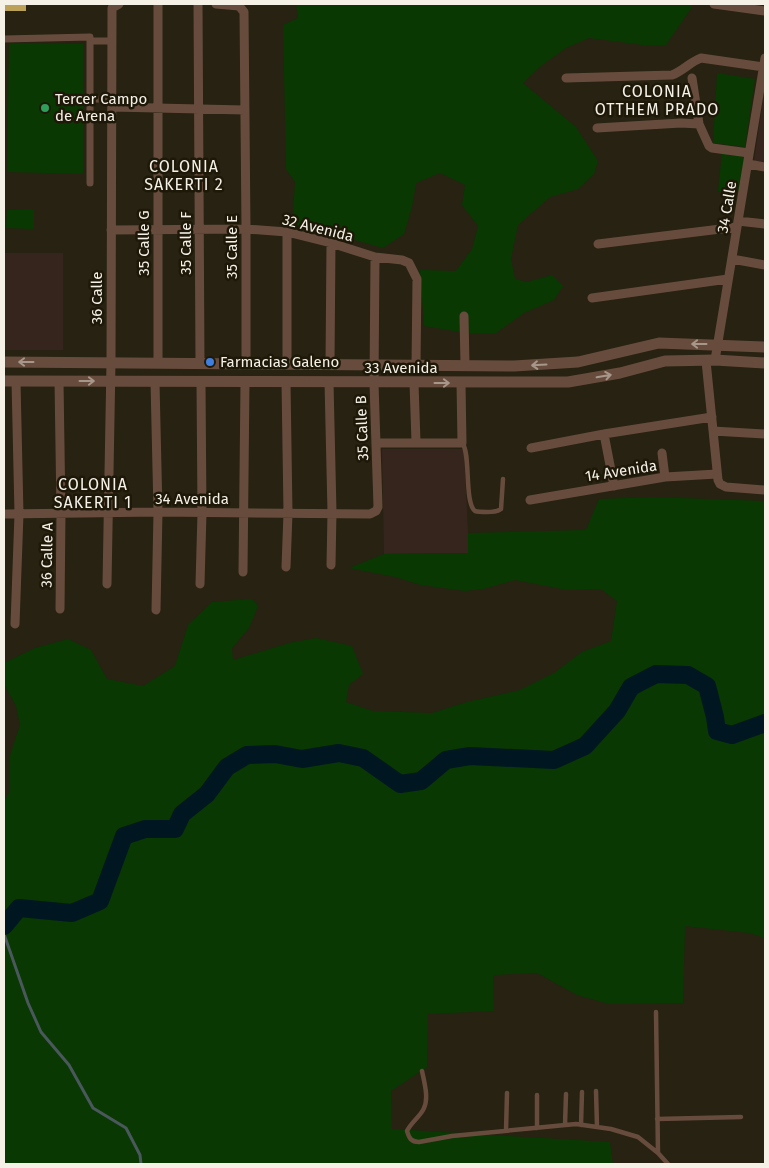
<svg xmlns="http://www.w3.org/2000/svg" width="769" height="1168" font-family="'Fira Sans',sans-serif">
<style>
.education{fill:#36251d}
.green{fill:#093803}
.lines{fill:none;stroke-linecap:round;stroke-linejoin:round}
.stream{stroke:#4a585d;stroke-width:3}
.river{stroke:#001722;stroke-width:18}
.building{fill:#bca259}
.service{stroke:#674c3d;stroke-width:4.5}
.pedestrian{stroke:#674c3d;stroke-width:7}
.minor{stroke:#674c3d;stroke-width:9}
.tertiary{stroke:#674c3d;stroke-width:11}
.oneway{stroke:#a7968a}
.leisure-dot{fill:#2e9e5b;stroke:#1e1808;stroke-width:2}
.shop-dot{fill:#3f7fe0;stroke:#1e1808;stroke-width:2}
.labels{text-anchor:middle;stroke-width:5;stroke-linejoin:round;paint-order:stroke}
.poi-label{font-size:15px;fill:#f5f1e7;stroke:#1e1808;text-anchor:start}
.street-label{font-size:15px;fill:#f5f1e7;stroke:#1e1808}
.neighbourhood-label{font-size:16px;letter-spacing:1px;fill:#f5f1e7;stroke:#1e1808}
</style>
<rect width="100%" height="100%" fill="#272211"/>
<path class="education" d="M765,86V162L754,161Z
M4,253H63V350H4Z
M382,449H464L469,553L384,554Z"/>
<path class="green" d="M296,4H692V7L666,45H643L589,38L566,48L542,65L523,83L576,127L598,161L594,174L578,189L550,197L518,225L511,259L515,279L527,282L552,275L563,286L554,300L524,313L496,333H466L424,326L420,270L456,271L472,249L478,226L462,205L465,185L440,173L416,183L412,207L404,234L383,248L355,240L292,228L295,182L286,169L283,25L298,18Z
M9,43L83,44V174L7,172Z
M717,73L755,79L745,147L713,143Z
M722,152L745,157L738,194L718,191Z
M34,209V229L6,228L7,210Z
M653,497L765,501V938L749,933L685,926L683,1003L609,1004L577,995L537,973L493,975L494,1011L428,1014L427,1067L391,1091L392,1129L610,1142L613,1164H4V801L10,791V755L20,725L16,706L4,684V663L35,648L68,639L91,650L107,679L143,686L175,666L188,625L212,602L252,599L258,606L249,628L232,648L233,660L289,643L316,638L352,646L363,674L349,685L346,702L373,711L432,713L467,702L520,690L554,673L582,652L611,641L617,601L601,589L567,590L515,580L483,589L465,591L421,585L395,577L349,568L384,554L468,553V533L586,530L599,499Z"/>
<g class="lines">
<path class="stream" d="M4,934L28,1003L41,1032L69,1065L93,1108L126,1128L140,1155L141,1164"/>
<path class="river" d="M4,926L19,908L72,913L100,901L124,836L145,829H175L182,814L207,794L227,767L247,755L275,754L302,759L339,753L363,758L400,784L421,781L446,760L470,756L554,760L585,746L617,711L631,687L656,674L688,675L707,686L715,717L717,731L732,735L765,723"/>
</g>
<path class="building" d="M4,4H26V11H4Z"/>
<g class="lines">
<path class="service" d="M462,443C471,451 464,503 475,511C478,512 483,512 487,512C493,512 497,512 501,509L503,479
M656,1012L658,1153
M422,1071C424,1081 429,1098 424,1108C421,1116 411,1122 407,1131C409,1138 411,1142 419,1142L452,1136L576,1124L611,1129L638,1137L658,1153L668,1164
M596,1091L597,1127
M657,1119L741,1117
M565,1125L566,1094
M581,1125L582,1092
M537,1128V1095
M506,1131L507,1093"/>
<path class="pedestrian" d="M4,39L90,37V183
M90,41H112
M90,99H112"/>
<path class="minor" d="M198,4L200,363
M216,4L239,6L244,12L246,229V363
M714,4L765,11
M566,78L672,75C683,71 690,62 701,58L764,67
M692,78L699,124L709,146L712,148L749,153
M112,107L245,110
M597,128L681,123L699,124
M748,164L765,167
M738,221L765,224
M111,230L246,229L287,232L331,243L375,257L402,260L409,263L417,279L416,365
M598,244L737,227
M732,259L765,265
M592,298L728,279
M464,316L465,365
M715,360L765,58
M706,361L718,480L720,484L726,487L765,490
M158,362V4
M287,364V232
M330,364L331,243
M59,381L61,513L60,609
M155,382L158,512L156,610
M286,382L288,513L286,567
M329,382L332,512L331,565
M414,383L416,442
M713,431L765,434
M604,434L614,486
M377,443H462L461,383
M531,448L604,434L712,417
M662,453L665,477
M530,500L665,477L717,474
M4,514L158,512L370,514L376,511L378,507L374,383L375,257
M243,572L245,382
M107,584L111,362L112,13V8L119,4
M200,584L202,513L201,382
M15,624L19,514L16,381"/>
<path class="tertiary" d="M4,362L514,366L578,362L659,343L765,347
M4,381L568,382L620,373L665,361L715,360L765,363"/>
</g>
<defs><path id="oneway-shaft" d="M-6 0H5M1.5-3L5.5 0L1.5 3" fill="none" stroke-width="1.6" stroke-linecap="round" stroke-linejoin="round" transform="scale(1.25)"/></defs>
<g class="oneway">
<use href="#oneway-shaft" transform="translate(699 344) rotate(-180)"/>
<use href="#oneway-shaft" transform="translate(26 362) rotate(-180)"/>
<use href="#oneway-shaft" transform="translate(539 365) rotate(177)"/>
<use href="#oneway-shaft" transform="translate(604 376) rotate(-10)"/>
<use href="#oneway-shaft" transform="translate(87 381)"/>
<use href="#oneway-shaft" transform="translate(442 383)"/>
</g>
<circle class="leisure-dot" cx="45" cy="108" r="5"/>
<circle class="shop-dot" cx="210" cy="362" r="5"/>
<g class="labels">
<g class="poi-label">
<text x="55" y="104">Tercer Campo<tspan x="55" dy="17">de Arena</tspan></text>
<text x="220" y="367">Farmacias Galeno</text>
</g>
<g class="street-label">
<text transform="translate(727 207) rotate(-80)" y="5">34 Calle</text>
<text transform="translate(318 228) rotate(14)" y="5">32 Avenida</text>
<text transform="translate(144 243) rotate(-90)" y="5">35 Calle G</text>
<text transform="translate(186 243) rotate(-90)" y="5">35 Calle F</text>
<text transform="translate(232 247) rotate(-90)" y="5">35 Calle E</text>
<text transform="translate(97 298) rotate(-90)" y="5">36 Calle</text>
<text x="401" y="373">33 Avenida</text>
<text transform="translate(362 428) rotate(-92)" y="5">35 Calle B</text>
<text transform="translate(621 471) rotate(-9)" y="5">14 Avenida</text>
<text x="192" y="504">34 Avenida</text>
<text transform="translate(47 555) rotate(-89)" y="5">36 Calle A</text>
</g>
<g class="neighbourhood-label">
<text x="657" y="97">COLONIA<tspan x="657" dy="18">OTTHEM PRADO</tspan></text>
<text x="184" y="172">COLONIA<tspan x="184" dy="18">SAKERTI 2</tspan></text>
<text x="93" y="490">COLONIA<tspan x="93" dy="18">SAKERTI 1</tspan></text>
</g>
</g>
<rect width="769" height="1168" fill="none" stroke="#f5f1e7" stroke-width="10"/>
</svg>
